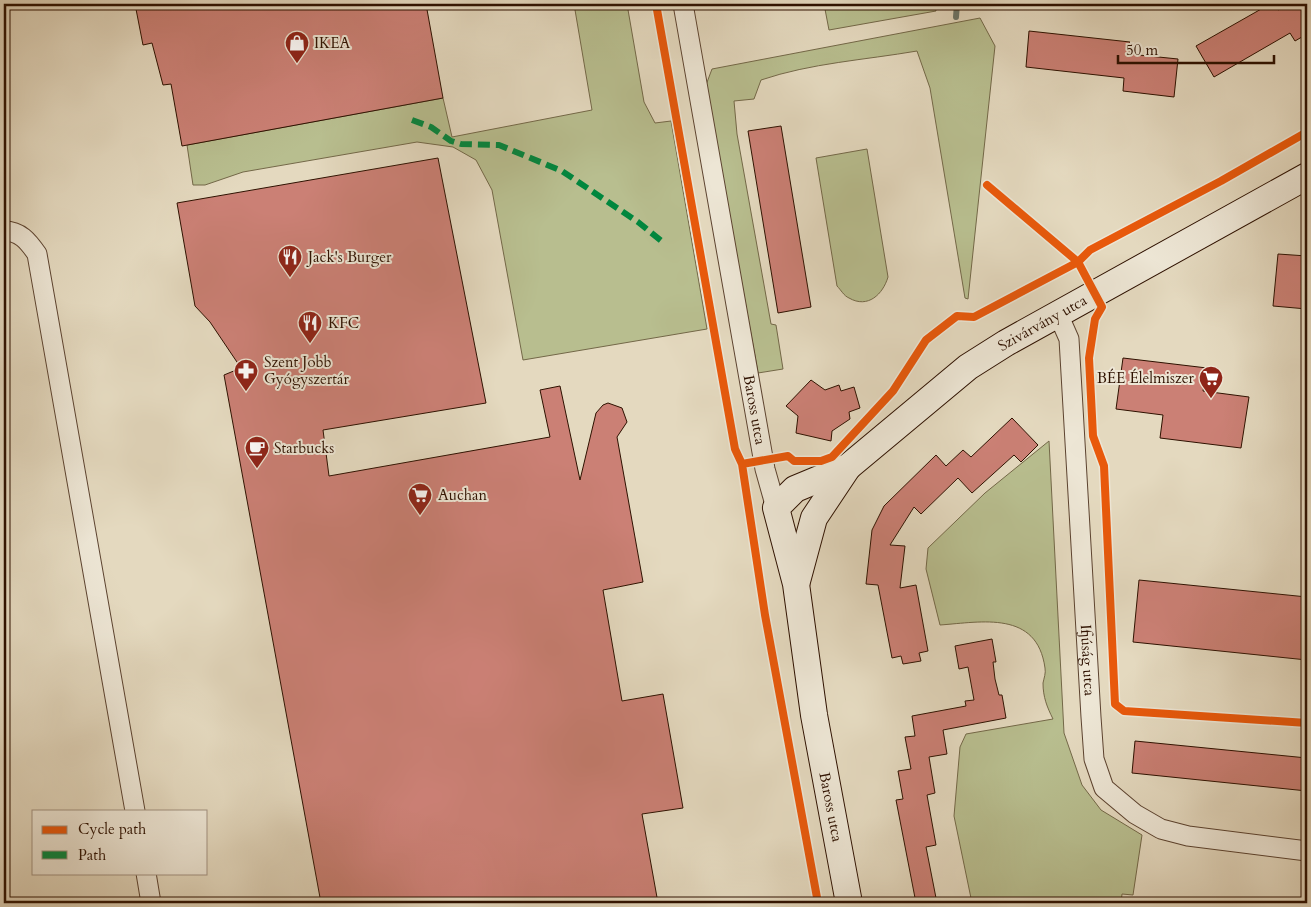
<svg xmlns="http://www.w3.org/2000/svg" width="1311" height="907" font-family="Cardo,serif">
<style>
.green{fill:#b8be8f;stroke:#736848}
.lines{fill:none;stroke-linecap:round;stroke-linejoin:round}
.stream{stroke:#6c7669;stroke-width:6}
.building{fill:#cb8075;stroke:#2e1100}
.street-casing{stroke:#5c4330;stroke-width:21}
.secondary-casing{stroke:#2e1100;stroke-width:28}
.street{stroke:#ede6d5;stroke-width:19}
.secondary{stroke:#ede6d5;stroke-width:26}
.quiet{stroke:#00873e;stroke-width:6;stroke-dasharray:12 6;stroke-linecap:butt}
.cycleway-casing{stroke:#ede6d5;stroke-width:11}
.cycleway{stroke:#e8590c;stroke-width:8}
.labels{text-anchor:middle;stroke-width:4;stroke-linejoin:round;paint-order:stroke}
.poi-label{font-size:15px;fill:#2e1100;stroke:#ede6d5;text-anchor:start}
.street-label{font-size:15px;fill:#2e1100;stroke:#ede6d5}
</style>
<rect width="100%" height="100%" fill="#e4d9bf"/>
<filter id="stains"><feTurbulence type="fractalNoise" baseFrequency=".004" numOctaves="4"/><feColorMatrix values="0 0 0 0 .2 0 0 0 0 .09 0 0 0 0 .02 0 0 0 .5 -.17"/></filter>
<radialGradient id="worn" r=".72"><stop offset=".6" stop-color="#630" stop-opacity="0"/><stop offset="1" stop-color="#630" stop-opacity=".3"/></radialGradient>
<path class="green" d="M574,4H627L644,102L655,123L671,121L707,329L523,360L492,190L476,160L453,147L417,142L243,172L205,185H193L187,145L443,98L452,137L592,110Z
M824,4H935L936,11L829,30Z
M980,18L995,46L968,299L965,298L930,88L917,51C865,60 811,63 761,80L754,99L734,101L737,134L771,324L776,325L783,369L758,373L706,85L712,69Z
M867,149L888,277C883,294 868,309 849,298C844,296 841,290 837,286L816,158Z
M1049,441L1064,733L1082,785L1101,810L1142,835L1133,895L1122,894L1121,903H972L954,816L960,747L966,734L1053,719C1047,707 1043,697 1043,683C1044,678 1046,673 1045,668C1037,610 982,622 940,625L926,569L928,548L985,493Z"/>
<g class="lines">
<path class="stream" d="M956,17L957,4"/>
</g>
<path class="building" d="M135,4H426L443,98L182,146L171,84L163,85L152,43L143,45Z
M1270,4H1274L1278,10L1289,4H1307V34L1295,41L1290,33L1214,77L1196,46Z
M1029,31L1130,42L1129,54L1178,59L1174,97L1123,91L1124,78L1026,67Z
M781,126L811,307L778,313L748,131Z
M438,158L486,403L323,430L329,476L550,437L540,390L560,386L580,480L596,413L603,405L608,403L622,408L627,422L617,437L643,582L603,590L622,701L663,694L683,808L642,814L658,903H321L224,375L241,368L210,322L195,306L177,203Z
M1278,254L1307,256V309L1273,306Z
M1123,358L1207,368L1203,391L1249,397L1241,448L1160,438L1163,415L1116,409Z
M811,380L825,390L839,385L841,391L854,387L860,408L849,412L850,419L832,431L831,441L796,433L798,416L786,406Z
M1012,418L1038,445L1021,462L1014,455L972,493L958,478L921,514L914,507L890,545L905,546L900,588L916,585L928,651L919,653L921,661L903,664L901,656L892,658L878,585L866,584L872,530L884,506L936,455L946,466L963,450L971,457Z
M1139,580L1307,597V660L1133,642Z
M992,639L996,662H993L995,679L999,695H1002L1006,718L943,730L947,754L929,757L935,793L927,795L936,845L926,847L937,903H916L896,800L903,799L898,771L911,769L905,737L915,736L912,716L966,706L965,701L974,700L968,667L959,669L955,646Z
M1135,741L1307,758V791L1132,773Z"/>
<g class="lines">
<defs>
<g id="street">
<path id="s1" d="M683,4L765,469L776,508"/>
<path d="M4,231C20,231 28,241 37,254L135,811"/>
<path id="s2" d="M1058,314L1069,339L1091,717L1094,759L1104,788L1135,814L1161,829L1188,836L1307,851"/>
<path d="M146,873L151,903"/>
</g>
<g id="secondary">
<path d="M797,581L814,518L848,467"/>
<path id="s3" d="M849,903L814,715L796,584L776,508L795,489L848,467L968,367L1006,343L1307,176"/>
</g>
</defs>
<use href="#street" class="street-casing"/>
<use href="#secondary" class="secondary-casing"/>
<use href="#street" class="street"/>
<use href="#secondary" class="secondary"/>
<path class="quiet" d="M412,120L431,127L451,141L461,144L499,145L562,171L638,222L664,243"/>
<defs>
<path id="cycleway" d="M656,4L735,449L742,464L765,615L818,903
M987,185L1078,262L1102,307L1095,319L1089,358L1093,436L1104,466L1115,704L1124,711L1307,723
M742,464L788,456L794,461H821L832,457L893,391L926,340L957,316L974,317L1078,262L1090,250L1221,181L1307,132"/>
</defs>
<use href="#cycleway" class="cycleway-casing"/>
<use href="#cycleway" class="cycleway"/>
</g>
<defs>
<symbol id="shop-pin" viewBox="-11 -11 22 30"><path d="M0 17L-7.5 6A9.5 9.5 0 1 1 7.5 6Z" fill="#8f2418" stroke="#ede6d5"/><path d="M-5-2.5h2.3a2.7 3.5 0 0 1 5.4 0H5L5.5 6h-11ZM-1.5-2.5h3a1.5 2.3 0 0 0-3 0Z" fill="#fff"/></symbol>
<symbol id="restaurant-pin" viewBox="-11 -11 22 30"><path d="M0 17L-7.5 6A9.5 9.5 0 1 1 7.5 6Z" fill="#8f2418" stroke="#ede6d5"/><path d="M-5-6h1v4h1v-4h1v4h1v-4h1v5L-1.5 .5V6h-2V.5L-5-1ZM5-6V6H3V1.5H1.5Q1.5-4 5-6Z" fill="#fff"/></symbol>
<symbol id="pharmacy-pin" viewBox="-11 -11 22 30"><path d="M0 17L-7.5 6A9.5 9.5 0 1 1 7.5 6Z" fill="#8f2418" stroke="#ede6d5"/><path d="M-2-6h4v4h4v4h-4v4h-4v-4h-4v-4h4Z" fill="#fff"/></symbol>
<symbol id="supermarket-pin" viewBox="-11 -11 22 30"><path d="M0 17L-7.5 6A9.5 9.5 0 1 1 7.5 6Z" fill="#8f2418" stroke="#ede6d5"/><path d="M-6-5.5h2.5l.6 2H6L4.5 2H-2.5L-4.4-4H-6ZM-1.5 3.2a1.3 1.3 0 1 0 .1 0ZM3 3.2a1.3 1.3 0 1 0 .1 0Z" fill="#fff"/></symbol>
<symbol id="cafe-pin" viewBox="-11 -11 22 30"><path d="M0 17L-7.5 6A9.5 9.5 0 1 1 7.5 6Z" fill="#8f2418" stroke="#ede6d5"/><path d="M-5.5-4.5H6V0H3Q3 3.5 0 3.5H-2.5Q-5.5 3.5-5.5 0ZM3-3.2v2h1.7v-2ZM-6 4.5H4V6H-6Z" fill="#fff"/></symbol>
</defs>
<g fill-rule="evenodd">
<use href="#shop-pin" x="283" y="29" width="28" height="38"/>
<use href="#restaurant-pin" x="276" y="243" width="28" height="38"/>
<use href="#restaurant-pin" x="296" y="309" width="28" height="38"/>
<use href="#pharmacy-pin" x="232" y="357" width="28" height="38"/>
<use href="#supermarket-pin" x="1197" y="364" width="28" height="38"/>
<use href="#cafe-pin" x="243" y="434" width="28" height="38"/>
<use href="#supermarket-pin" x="406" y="481" width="28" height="38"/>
</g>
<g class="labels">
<g class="poi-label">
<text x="314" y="48">IKEA</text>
<text x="308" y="262">Jack's Burger</text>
<text x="328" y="328">KFC</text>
<text x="264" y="367">Szent Jobb<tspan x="264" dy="17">Gyógyszertár</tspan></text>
<text x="1194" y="383" text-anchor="end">BÉE Élelmiszer</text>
<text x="274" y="453">Starbucks</text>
<text x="438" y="500">Auchan</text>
</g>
<g class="street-label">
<text dy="5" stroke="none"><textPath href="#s3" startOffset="729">Szivárvány utca</textPath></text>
<text dy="5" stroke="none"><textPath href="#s1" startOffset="412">Baross utca</textPath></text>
<text dy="5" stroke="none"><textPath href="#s2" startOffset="349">Ifjúság utca</textPath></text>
<text transform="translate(831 807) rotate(79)" y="5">Baross utca</text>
</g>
</g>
<rect width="1311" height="907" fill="none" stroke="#e4d9bf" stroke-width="20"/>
<rect x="5" y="5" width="1301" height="897" fill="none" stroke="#2e1100" stroke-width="2.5"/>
<rect x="10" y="10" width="1291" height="887" fill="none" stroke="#2e1100"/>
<rect x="32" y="810" width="175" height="65" fill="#ede6d5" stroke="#a19180"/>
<rect x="42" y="826" width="25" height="8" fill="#e8590c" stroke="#a19180"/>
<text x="78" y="834" font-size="15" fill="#2e1100">Cycle path</text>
<rect x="42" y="851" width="25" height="8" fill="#00873e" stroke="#a19180"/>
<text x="78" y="860" font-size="15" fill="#2e1100">Path</text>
<path d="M1118 55v8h156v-8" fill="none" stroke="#2e1100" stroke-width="2.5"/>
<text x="1126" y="55" font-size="15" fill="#2e1100" stroke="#ede6d5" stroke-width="4" paint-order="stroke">50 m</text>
<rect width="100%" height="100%" filter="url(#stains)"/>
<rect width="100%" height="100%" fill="url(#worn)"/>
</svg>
